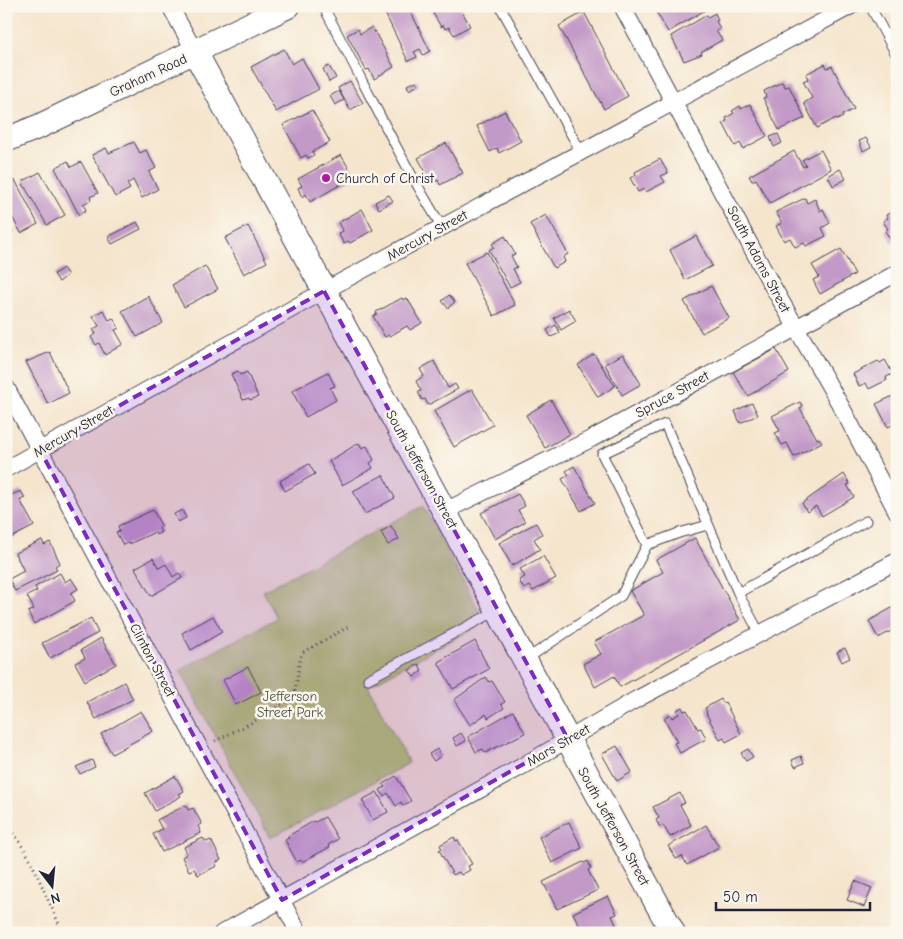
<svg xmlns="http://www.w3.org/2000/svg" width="903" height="939" font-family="'Comic Neue',sans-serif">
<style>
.green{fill:#b5c86c;stroke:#6c7554}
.building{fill:#c299c7}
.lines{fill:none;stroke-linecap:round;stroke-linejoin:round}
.lane-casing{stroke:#423f51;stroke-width:11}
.street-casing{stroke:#423f51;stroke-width:18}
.secondary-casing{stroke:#423f51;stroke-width:26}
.path{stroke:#423f51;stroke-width:3;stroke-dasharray:1 4;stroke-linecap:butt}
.lane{stroke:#fff;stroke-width:9}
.street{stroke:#fff;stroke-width:16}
.secondary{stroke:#fff;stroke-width:24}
.marked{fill:#7b2cbf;fill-opacity:0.2;stroke:#7b2cbf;stroke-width:4;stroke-dasharray:10 6;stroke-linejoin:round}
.poi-dot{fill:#b5179e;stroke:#fbf7ec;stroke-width:2}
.labels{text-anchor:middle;stroke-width:5;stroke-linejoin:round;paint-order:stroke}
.street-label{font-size:14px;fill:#22223b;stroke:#fbf7ec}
.poi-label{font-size:14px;fill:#22223b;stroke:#fbf7ec;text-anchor:start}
.park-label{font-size:14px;fill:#4e544a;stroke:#fbf7ec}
</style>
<rect width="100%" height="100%" fill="#fbf7ec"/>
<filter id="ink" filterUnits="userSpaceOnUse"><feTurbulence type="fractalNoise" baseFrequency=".02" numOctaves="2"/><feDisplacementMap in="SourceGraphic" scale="10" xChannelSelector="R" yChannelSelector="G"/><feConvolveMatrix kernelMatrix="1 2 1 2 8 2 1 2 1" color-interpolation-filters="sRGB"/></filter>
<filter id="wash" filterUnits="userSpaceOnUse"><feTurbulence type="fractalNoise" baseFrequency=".0096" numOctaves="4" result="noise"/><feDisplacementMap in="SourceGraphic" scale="20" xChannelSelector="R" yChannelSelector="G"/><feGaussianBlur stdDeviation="1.12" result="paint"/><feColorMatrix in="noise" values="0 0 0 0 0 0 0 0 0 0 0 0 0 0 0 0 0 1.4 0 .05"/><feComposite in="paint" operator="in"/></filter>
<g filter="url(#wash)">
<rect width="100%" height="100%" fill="#f5e5cd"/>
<path class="green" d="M423,506L485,622L368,686L409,763L270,838L180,670L277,618L263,591Z"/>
<g id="blocks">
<path class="building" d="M387,6H391L393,10L399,6H408L430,51L423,55L420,49L414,52L417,57L408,61L383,9Z
M429,6H459L470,26L454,35L449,27L445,29L443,25L441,27Z
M657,6H712L668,32L654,8Z
M584,12L628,96L604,109L559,26Z
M715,13L718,20L716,21L720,29L716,31L722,40L701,52L702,54L684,61L671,36L707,15L708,17Z
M372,27L394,67L374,79L369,69L366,70L347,35L358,29L360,34Z
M284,49L292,64L302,58L319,89L276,112L251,67Z
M825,64L827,68L832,66L854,109L842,115L843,117L837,120L836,118L817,128L804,103L812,98L803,81L808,79L806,74Z
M329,66L336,78L329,82L323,69Z
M350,81L363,103L350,110L338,88Z
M417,81L419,85L409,90L407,85Z
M782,82L785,87L789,86L805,118L779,130L763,98L766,97L764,91Z
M339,91L344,100L335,105L330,96Z
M750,104L767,136L743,149L740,143L735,146L723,123L727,121L726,118L734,113L732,111L740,106L741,109Z
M312,110L330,142L312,152L314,155L308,158L306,155L301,158L283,125Z
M505,111L521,141L499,153L497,148L490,152L477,126Z
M778,134L782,143L774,147L770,137Z
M866,138L871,147L863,151L859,141Z
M134,142L140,153L146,150L156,168L149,172L158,189L142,198L133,180L127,184L130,189L115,197L92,155L106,148L109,153Z
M446,143L463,173L440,185L438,180L432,183L418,158Z
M821,150L831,169L770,203L756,179L752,181L749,176L794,151L803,167L806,165L802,160Z
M341,155L354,177L310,202L306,194L302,197L298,188L302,186L298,179Z
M660,159L668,173L661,176L665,182L646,192L644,189L638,192L630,178L636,175L635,172Z
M68,161L71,167L81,162L98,193L90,197L91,200L83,204L86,210L79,215L55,168Z
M840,169L846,179L833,186L828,176Z
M40,172L65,215L47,225L22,182Z
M15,180L38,224L21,233L6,206V184Z
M389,195L393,201L379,209L375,202Z
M805,198L807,203L815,199L820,211L823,209L830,223L822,228L826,236L806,246L804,243L795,247L790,238L784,241L776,226L782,223L776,212Z
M362,209L373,230L350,243L348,241L344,244L338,233L343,231L338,223Z
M897,209V250L885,231L888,229L883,221L888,218L886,215Z
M546,215L568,254L563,257L565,262L554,268L530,224Z
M6,220L13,232L6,236Z
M137,222L141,229L112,244L108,237Z
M248,226L267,262L244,274L225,238Z
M505,236L515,254L511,256L517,267L513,269L520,282L510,287L489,250L494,247L492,244Z
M696,236L712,266L685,280L670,250Z
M841,249L855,274L820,294L813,280L819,277L812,265Z
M487,252L515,305L494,316L465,263Z
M205,266L218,289L184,307L172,285Z
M63,268L68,275L59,282L54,274Z
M711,286L729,318L702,333L684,301Z
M449,295L455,302L448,308L442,301Z
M148,296L163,323L137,337L122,311Z
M402,298L403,300L407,298L422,323L410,330L407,326L390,336L389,335L385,337L373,316L377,314L376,312Z
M569,309L576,321L561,330L554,318Z
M103,310L109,320L113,318L119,328L115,330L123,344L105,355L99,343L96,345L91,337L96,334L93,329L99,326L93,316Z
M556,325L560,333L551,337L547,330Z
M776,349L789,372L748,396L733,372Z
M50,352L69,393L48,404L26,362Z
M594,354L615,386L598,397L578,365Z
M623,354L641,384L622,395L605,364Z
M885,360L893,374L886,377L887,380L869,389L866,383L859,386L853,374L878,361L880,363Z
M434,361L448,388L455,384L458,389L428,405L425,399L422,400L418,392L421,391L416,381L424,376L420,369Z
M238,371L240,375L247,372L258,397L250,400L249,398L243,400L231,374Z
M328,372L335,386L330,388L336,400L306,417L292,391Z
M472,389L493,425L454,447L434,411Z
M897,394V423L888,427L876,404Z
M551,400L570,434L545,448L526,415Z
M800,402L803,406L800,408L817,439L819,438L822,442L794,457L787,443L782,445L775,433L780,431L772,416Z
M752,403L758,415L740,423L735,411Z
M359,443L362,448L367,446L374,460L370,463L373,468L342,485L329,461Z
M309,464L315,474L285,491L280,481Z
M574,466L595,503L581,511L562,479L569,475L566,471Z
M844,474L850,484L847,485L854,497L822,516L816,506L807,512L802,503Z
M383,475L395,498L365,514L353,491Z
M21,491L25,498L20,500L34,526L9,539L6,534V497Z
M518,494L525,506L518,510L525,522L495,539L481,513Z
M153,510L162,527L159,528L161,532L156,535L155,532L129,544L128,543L123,545L116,532L120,531L118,526Z
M182,510L186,518L178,522L174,514Z
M536,523L542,534L534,539L540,549L512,566L499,543Z
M391,526L399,539L388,545L381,532Z
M695,538L740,620L620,687L614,676L595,687L583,664L601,654L594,642L644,615L630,591L663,572L656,560Z
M42,540L44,545L50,542L60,563L55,566L57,570L15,591L9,579L24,571L15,553Z
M543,556L556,578L533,591L530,586L524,589L519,580L525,577L520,569Z
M153,558L159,568L166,564L173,577L179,573L182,578L151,596L135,568Z
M60,573L65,582L71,578L78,589L71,593L75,601L34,624L28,612L34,609L27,596L37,591L35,587Z
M897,605V628L878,638L869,621Z
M213,616L222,632L191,650L182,633Z
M91,618L98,633L50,658L42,643Z
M101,638L116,664L85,681L75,663L85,658L81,650Z
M475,641L489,669L453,689L438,662Z
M845,648L850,658L842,662L837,652Z
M419,664L422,671L414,677L409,670Z
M248,667L261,692L236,705L223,680Z
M486,677L489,682L492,681L505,702L501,704L504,708L488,718L486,714L470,725L454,700Z
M124,682L133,699L96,719L87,702Z
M721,699L723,703L725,702L741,734L726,742L724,738L720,740L706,713L707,712L705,708Z
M682,707L684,711L687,710L698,729L701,728L706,739L680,753L674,743L677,742L664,718L670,714L672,718L679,714L677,710Z
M141,711L153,731L112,754L101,734Z
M513,711L525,733L485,753L483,749L476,752L468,737Z
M461,733L466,741L457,746L453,738Z
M617,746L632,772L617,781L602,754Z
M437,749L441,756L434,761L429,754Z
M748,749L753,757L746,761L741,753Z
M801,756L804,763L795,767L792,760Z
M92,760L95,767L80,774L76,767Z
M175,776L184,791L179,794L181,796L155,811L145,793Z
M396,776L411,801L403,806L401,802L396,806L388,793L384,796L380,790L385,787L383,784Z
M377,792L388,812L373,820L362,800Z
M680,793L685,803L680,805L691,825L670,837L663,825L660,827L656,820L659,818L653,807Z
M186,805L188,810L193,808L202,824L198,826L201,833L162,852L153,834L162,829L157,820Z
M325,817L338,839L328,845L330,847L302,862L301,860L297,862L285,840L289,838L288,836L314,821L315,822Z
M569,822L582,848L552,863L539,837Z
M706,825L719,847L687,865L682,856L676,859L668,846Z
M454,837L456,841L458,840L472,864L468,866L470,870L461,875L459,872L453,875L439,850L442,849L440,845Z
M203,838L206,842L211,840L221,860L215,863L217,866L198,875L194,869L189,871L182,857L187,854L184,847Z
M588,861L591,868L588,870L598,890L557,909L543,882L583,862L584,863Z
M855,881L872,888L864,907L847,900Z
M608,896L617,914L612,916L617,927L604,933H583L573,913Z"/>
</g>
</g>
<g filter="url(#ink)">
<use href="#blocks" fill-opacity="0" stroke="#423f51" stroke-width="1"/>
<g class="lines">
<defs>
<path id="lane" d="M323,6C363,80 398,156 442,227
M500,6L581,152
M870,6L897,56
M647,545L602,454L665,424L738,593
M760,634L738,593L866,521
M525,660L621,596L647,545L679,533L708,525
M368,679L498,610"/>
<path id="street" d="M170,6L195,52
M622,6L769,280L842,408L897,512
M6,387L299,933
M6,469L324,291L851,6
M445,511L591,439L897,273
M222,933L519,768L637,699L897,561"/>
<path id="secondary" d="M195,52L673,933
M6,140L40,126L288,6"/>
</defs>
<use href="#lane" class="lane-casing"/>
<use href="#street" class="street-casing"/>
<use href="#secondary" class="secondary-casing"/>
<path class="path" d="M215,741C232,732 289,707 295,690C299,677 297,664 303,652L348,627
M6,820L30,859L63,933"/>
<use href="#lane" class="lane"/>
<use href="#street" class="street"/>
<use href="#secondary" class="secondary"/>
</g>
</g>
<path class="marked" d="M324,291L568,739L282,900L40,450Z"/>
<circle class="poi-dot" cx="326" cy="178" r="5"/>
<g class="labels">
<g class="street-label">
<text transform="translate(148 75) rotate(-25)" y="5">Graham Road</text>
<text transform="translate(427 235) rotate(-29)" y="5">Mercury Street</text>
<text transform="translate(759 259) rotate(62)" y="5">South Adams Street</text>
<text transform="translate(672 394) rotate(-29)" y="5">Spruce Street</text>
<text transform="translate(73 431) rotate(-30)" y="5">Mercury Street</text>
<text transform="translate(422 469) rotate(61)" y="5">South Jefferson Street</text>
<text transform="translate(153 660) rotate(62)" y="5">Clinton Street</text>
<text transform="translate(558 745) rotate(-30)" y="5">Mars Street</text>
<text transform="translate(614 826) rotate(61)" y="5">South Jefferson Street</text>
</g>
<g class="poi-label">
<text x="336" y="183">Church of Christ</text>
</g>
<g class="park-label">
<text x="290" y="701">Jefferson<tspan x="290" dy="16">Street Park</tspan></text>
</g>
</g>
<rect width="903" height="939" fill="none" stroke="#fbf7ec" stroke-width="25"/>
<g transform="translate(52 886) rotate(164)" stroke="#fbf7ec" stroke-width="4" paint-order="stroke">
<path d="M0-4L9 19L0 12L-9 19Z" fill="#22223b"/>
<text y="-8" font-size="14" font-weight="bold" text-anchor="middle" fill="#22223b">N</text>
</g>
<path d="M716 902v8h154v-8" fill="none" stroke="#22223b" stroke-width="2.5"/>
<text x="723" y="902" font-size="15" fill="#22223b" stroke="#fbf7ec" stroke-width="4" paint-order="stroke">50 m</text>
</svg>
